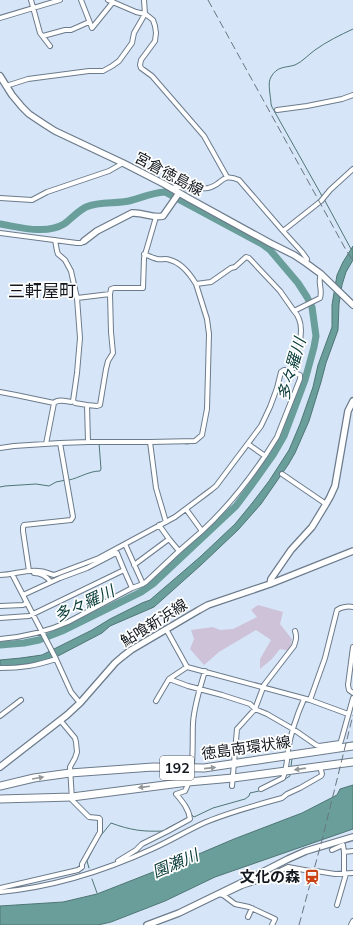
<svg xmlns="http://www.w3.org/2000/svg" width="353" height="925" font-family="Mulish,'Noto Sans JP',sans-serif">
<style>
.green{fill:#cec2d9}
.water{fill:#699e9a;stroke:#4f7675}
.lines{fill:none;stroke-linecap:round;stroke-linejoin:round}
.stream{stroke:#4f7675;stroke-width:1}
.river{stroke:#699e9a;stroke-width:7}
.street-casing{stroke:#6c7b8b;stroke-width:6}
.secondary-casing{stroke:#6c7b8b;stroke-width:8}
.highway-casing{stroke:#6c7b8b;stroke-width:9}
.street{stroke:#fff;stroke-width:4}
.secondary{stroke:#fff;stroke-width:5.5}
.highway{stroke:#fff;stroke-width:7}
.rail{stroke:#69747f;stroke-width:1;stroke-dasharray:8 4;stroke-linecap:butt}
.oneway{fill:#94979a}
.labels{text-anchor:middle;stroke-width:3.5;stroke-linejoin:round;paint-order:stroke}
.shield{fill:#fff;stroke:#595d62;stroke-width:1}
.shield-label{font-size:14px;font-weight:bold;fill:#12181e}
.street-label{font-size:15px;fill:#12181e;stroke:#fff}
.poi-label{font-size:15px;font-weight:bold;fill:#12181e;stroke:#fff;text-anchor:end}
.water-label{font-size:16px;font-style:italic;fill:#083c39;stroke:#fff}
.quarter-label{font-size:17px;fill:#12181e;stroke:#fff}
</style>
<rect width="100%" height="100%" fill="#d6e6f8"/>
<path class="green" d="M258,605L283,612L280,624L292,639L290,651L280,649L272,659L260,669V659L271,640L256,630L219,652L204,665L190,649L194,639L191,630L213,627L220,630L233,629L257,617L251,610Z"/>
<path class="water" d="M353,246V260L346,272L342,285L339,304L338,330L326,363L321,382L309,421L295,453L288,465L261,504L238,530L201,565L154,607L110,626L102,633L58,656L38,663L0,667V660L21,658L42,655L92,630L110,619L142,603L150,600L200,557L235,524L253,502L269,481L289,450L300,424L313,387L318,365L332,327V305L337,275L343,262Z
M353,785V829L215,877L165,901L111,922L98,925H0V906L63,902L97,894L194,856L234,839L302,813L337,795L340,789Z"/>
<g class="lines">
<path class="stream" d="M322,196L272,107L271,104C271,97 267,83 271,77C277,66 285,68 295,65C302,62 308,55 315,50C326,42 340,35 353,29
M324,199L351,249
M179,443L188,444
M69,480C79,478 89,471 100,471L101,469L99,443
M0,487L5,486L36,484L49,486L56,482L66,480
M342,744L353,742
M291,767L292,758
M282,781L290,776V774
M192,815L194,817L213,808L245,799L249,796L250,793L259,791
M89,868L87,861L98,839L111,823C130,830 143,832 164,831L166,829L189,817
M92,879L97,893"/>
<path class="river" d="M0,224C19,227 46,235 64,224C71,219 78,211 86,207C100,201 115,204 129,201C142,198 150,193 165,192L262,244L270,250L298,283L307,297L312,307L316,336L314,347L305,380L284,436L273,455L251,486L236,506L154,583L141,592L62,631L39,640L24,643L0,645"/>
<defs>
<path id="street" d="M31,0L40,33L50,46
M81,0L92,28L113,2L112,0
M108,0L136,12L145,14L148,16L153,20L155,26L156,33L155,41L141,60L140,65L141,68L152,76L204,136L227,177
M0,18L60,0
M43,36L65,30H71L89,22
M6,86L28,79L89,71H103L112,66L119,61L132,43L134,33L145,14L144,0
M277,110L307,106L342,99L353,95
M172,188L176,187C186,187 198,189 208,188C223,185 221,172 239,180L283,231L302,252L307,259L306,263
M0,198L32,200L47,192L109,171L123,163
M283,231L321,201L330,190L353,169
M0,233L77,243H81L84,241
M144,254C149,256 153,258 157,259C161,260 166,258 170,260C182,263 190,274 196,284
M110,294L111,289L114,288H143L144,258L156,217
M77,298L110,294L111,332L113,353L108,361L106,369L100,405L97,406L87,405
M0,392L16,395L54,403L46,444
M54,403C58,399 65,401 71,402L73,401L77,373L80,338L77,298L71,271L65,260L58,254L57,251L55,240
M88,442H150L156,488L166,522
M150,442L195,441L202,435L207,409L209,334L207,319L196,284L211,282L231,268L235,267L246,257L249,258L280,291L294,311
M60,443L88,442L87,405L75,403L73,401
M0,448L14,446L60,443L73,517L71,520L24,525L23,527V531L29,571
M265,456L277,437L300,379V375L291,372
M282,474L326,504
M202,531C228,507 246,484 265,456L248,444
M125,544L143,584L132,588
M179,551L202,531L186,509
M134,565L169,539L159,525
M34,573C41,573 47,577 51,582
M12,574L56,659L71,692L80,703
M0,575C13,575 26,569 39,571C44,571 49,574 54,575L99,558L175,517L211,490L216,486L261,426L270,407L277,388L281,372L284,370L291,372C296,358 305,333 299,319C298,316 296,313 294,311L320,298C323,290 317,282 321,274
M143,584L146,582L179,551L169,539
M0,606L23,605L27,603
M0,618L29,616L124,570L117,553H116L87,568L60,578L23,595
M166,629L187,667L310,700L348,714
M0,639C24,637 46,632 68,622L132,588L124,570
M353,647L348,685L349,690L353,693
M0,668C22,668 35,666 56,659
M169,679L188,686L222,695L250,704L255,709L267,714L293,729L316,745L319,746L340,743L341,741L353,698
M310,700L325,658L337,610C341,607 348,606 353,607
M156,701L169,679L187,667
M0,716L21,700
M232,786L237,729L255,709L264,685L294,646C296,640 297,637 295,631
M261,789L283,778C287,768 287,759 288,750C291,732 297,715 304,699
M332,850L343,845L344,852
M118,861L136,850L142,844L168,831L190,819C189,809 182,801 176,794L185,791C195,772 192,744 193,723C194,706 200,688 205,671
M316,871L335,874L353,873
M344,874V852L353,851
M0,888L78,870L82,867V864L100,832V819L99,818L89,817L72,800L70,767L75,758L77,752L76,742L75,738L60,720
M0,892C53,887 104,871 152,849C170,841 188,830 206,822C230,812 256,805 282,798L287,794L300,788L321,776L322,774L320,766
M219,894L223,895L242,886L263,879L288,867L310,871
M223,895L235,904L249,907L275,919L272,925
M337,905L346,874
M248,917L252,908
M351,925L353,921"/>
<path id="secondary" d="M0,76L12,95L22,107L29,114L44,124L55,131L123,163L164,184L188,198L270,243L294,255L306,263L321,274L353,305
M84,241L97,231L132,213C143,212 153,219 163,216L179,193
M270,584L271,579L291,550L312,527L326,504L330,497L335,486L348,411L353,401
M0,767L67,715L80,703L115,663L122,657L131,650L199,610L208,605L270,584L353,551
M147,925L179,913L249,879L288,859L306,851L353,837"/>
<path id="highway" d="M0,786L34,778L70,773L153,767L204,768L353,746
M0,799L72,797L188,782L233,778L353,762"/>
</defs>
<use href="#street" class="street-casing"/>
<use href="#secondary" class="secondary-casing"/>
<use href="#highway" class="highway-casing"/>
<use href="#street" class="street"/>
<use href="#secondary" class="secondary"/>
<use href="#highway" class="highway"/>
<path class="rail" d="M208,0L346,250L353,261
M299,925L322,840L353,715"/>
</g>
<defs><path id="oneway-solid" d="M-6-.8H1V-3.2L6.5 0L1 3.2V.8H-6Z"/></defs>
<g class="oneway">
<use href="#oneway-solid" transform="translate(210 768) rotate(-6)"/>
<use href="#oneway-solid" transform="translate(300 769) rotate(172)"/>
<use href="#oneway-solid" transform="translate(38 778) rotate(-10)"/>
<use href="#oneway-solid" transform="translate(144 787) rotate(173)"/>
</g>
<defs>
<symbol id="station-bare" viewBox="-9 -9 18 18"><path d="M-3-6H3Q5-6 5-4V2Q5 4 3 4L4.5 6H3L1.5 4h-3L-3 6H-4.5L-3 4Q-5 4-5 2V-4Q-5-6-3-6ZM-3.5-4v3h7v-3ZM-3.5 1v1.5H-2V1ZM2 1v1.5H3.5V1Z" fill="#cb4315" stroke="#fff" stroke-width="2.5" paint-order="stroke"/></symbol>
</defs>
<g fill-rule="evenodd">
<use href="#station-bare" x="301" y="866" width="22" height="22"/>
</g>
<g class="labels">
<rect class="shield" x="160" y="756" width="34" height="24" rx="3"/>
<g class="shield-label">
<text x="177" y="773">192</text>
</g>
<g class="street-label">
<text transform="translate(169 174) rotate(28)" y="5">宮倉徳島線</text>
<text transform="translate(154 623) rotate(-32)" y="5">鮎喰新浜線</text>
<text transform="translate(246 748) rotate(-8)" y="5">徳島南環状線</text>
</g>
<g class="poi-label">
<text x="300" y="882">文化の森</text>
</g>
<g class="water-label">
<text transform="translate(291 369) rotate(-74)" y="6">多々羅川</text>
<text transform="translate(84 603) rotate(-25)" y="6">多々羅川</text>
<text transform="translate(175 863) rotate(-23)" y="6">園瀬川</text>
</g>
<g class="quarter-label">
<text x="42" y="297">三軒屋町</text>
</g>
</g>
</svg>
